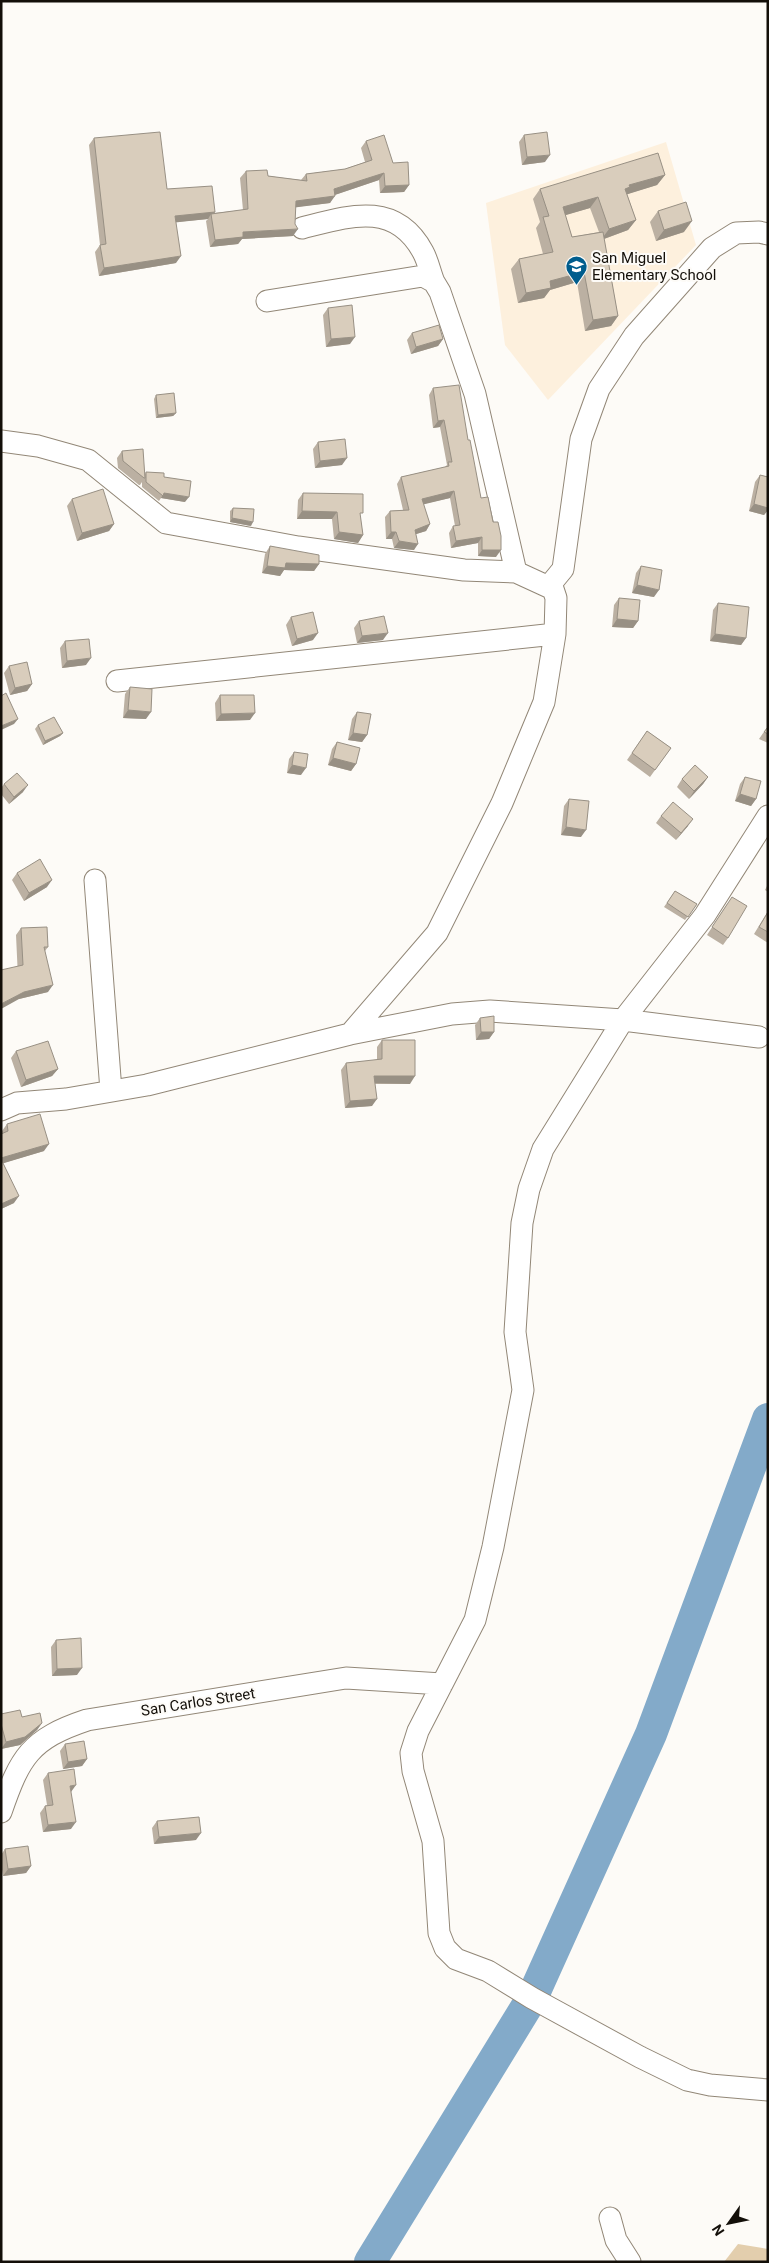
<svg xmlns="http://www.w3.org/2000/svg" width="769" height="2263" font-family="Roboto,sans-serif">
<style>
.built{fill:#fdf0dd}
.green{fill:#e3cead}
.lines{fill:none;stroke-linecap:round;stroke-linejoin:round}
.river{stroke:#83aac9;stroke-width:32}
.minor-casing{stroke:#928777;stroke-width:23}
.minor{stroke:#fff;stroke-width:21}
.wall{fill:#bbb0a2;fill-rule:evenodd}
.shaded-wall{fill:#989084}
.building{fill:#d9cdbc;stroke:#989084}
.labels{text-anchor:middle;stroke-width:4;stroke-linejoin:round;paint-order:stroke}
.poi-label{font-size:15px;fill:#130f09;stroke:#fdfbf7;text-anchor:start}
.street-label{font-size:15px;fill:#130f09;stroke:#fdfbf7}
</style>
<rect width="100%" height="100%" fill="#fdfbf7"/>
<path class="built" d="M666,142L696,245L548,400L505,345L486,203Z"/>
<path class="green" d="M738,2244L768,2249V2262H724Z"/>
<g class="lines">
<path class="river" d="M370,2262L532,1998L651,1734L768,1419"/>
<defs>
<path id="minor" d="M302,228C349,216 395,200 423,252C428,261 430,272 434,282
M267,301L423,276L434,282L440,292L475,394L516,572
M1,441L38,446L88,460L166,523L298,547L464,570L516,572L553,589L556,598L555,634L544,702L502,803L437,933L350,1034
M549,586L563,569L581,439L599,389L634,336L712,248L736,233L759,232L768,234
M117,681L555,634
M768,816L705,915L623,1020L543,1149L529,1189L522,1223L515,1332L523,1390L493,1547L475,1620L418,1731L411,1753L413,1771L433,1841L439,1933L445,1948L456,1959L488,1971L532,1998L640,2057L687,2080L710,2085L768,2090
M95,880L111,1091
M1,1110L17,1103L66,1099L147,1085L350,1034L452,1014L490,1011L623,1020L759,1037
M1,1812C20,1757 30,1739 87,1720L346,1678L442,1684
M610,2218L616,2240L630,2262"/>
</defs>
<use href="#minor" class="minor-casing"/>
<use href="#minor" class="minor"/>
</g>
<path class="wall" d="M524,135L545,162L522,165L519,142Z
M94,138L167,189L215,212L214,213L243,210L240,178L246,171L268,176L301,180L306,174L345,169L365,162L361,148L366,141L393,163L409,185L404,192L380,193L379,180L334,195L330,203L295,207L293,236L242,239L238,244L210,247L206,221L208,219L176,222V263L99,276L95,252L100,245L89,145Z
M665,175L657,185L627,194L636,220L628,230L604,239L618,316L611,326L585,331L577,282L550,290L544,298L518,303L511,269L519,259L543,254L536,228L540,222L533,199L540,189ZM590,208L599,232L572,237L565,215Z
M658,211L684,232L656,241L650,222Z
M328,308L350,344L326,347L323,315Z
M412,333L443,339L438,346L411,354L407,340Z
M433,388L468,440L481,498L496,557L478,556V543L451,548L449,533L453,526H455L450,498L423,504L430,524L426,531L416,534L414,550L394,548L392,539H386L385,517L390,511L403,510L397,484L401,477L445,467L447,465L440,427L433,428L429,395Z
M156,395L176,413L173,416L156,418L154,399Z
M318,442L342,465L315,468L313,449Z
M122,451L145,474L146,472L164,477L185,502L161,498L159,501L142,487V482L140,485H139L118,468L117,458Z
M760,475L768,477V510L764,515L749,511L755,482Z
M303,493L360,516L363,535L358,543L334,539L332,519H297L298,500Z
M72,499L114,524L109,531L77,541L67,506Z
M233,508L251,526L230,522V511Z
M270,546L319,564L314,571L284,570L280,576L262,573L265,554Z
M641,566L654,597L632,593L636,573Z
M619,598L638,621L633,628L612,627L614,605Z
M718,603L746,638L741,645L710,641L713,610Z
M291,617L313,640L292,646L286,625Z
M359,621L383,640L357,643L354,628Z
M65,641L86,665L62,668L60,648Z
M9,666L32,684L27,691L10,695L4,673Z
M130,687L146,719L123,718L125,694Z
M220,695L250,720L216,721L215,703Z
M357,712L367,735L362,742L348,740L352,719Z
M38,725L63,733L60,736L43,745L35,729Z
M768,726V743L759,739Z
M647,731L671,748L650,777L627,760Z
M337,742L356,764L351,771L328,765L332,749Z
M294,752L301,775L287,773L289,759Z
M708,777L703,784L689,799L677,787L682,779Z
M745,777L756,799L751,806L735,801L740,784Z
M4,784L23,792L9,804L1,794V788Z
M569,799L581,837L561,835L564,806Z
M661,816L688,826L676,840L656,823Z
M17,873L47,887L24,901L12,880Z
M768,884V892L765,890Z
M675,891L697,904L685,920L664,907Z
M727,904L728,938L723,945L707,935Z
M768,911V943L754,934Z
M21,928L48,947L45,951L48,992L19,999L16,935Z
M480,1018L494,1032L489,1039L476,1040L475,1025Z
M382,1040L410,1084H375L372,1106L345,1108L341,1070L346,1063L377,1060V1047Z
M16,1051L58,1069L52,1076L21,1087L11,1058Z
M7,1124L44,1151L3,1163L14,1203L1,1209V1134H2V1131Z
M56,1640L77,1675L52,1676L51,1647Z
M1,1714L22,1717L42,1723L37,1730L20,1745L1,1749Z
M65,1744L87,1759L82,1766L63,1769L60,1751Z
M48,1773L71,1792V1829L43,1832L40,1813L45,1806L47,1805L43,1780Z
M157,1821L196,1840L154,1844L152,1828Z
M5,1849L31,1866L26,1873L3,1876L1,1863V1855Z"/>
<path class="shaded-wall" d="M550,155L545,162L522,165L527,157Z
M384,173L379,180L329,197L334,189Z
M665,175L657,185L625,195V189L629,185Z
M409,185L404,192L380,193L385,186Z
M335,196L330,203L291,208L296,201Z
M598,197L590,208L556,218L563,207Z
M215,212L212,216L211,214L208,219L170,223L175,216Z
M636,220L628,230L601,240L609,229Z
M692,221L684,232L656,241L664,230Z
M298,229L293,236L242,239L238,244L210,247L215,240L243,232Z
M181,256L176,263L99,276L104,268Z
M584,272L577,282L550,290L544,298L518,303L526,293L550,281Z
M618,316L611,326L585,331L593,320Z
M355,337L350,344L326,347L331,339Z
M443,339L438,346L411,354L416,347Z
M176,413L173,416L156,418L158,415Z
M444,420L440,427L433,428L438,421Z
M347,458L342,465L315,468L320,461Z
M454,491L450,498L417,506L422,499Z
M164,493L189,497L185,502L161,498Z
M754,504L768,508V510L764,515L749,511Z
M302,511L337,512L332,519H297Z
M232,518L253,522L251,526L230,522Z
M114,524L109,531L77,541L82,533Z
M430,524L426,531L410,536L415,530Z
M339,532L363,535L358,543L334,539Z
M391,532H396L392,539H386Z
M482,537L478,543L451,548L456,541Z
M399,541L418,544L414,550L394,548Z
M482,550H501L496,557L478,556Z
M286,563L319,564L314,571L284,570L280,576L262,573L267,566Z
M637,585L659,590L654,597L632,593Z
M617,619L638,621L633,628L612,627Z
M318,633L313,640L292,646L297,639Z
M388,633L383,640L357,643L362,636Z
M715,634L746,638L741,645L710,641Z
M91,658L86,665L62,668L67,661Z
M32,684L27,691L10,695L15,688Z
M128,710L151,712L146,719L123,718Z
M255,713L250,720L216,721L221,714Z
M18,719L14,724L1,730V726Z
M63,733L60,736L43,745L45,741Z
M353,733L367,735L362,742L348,740Z
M333,758L356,764L351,771L328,765Z
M292,765L306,768L301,775L287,773Z
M708,777L703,784L689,799L694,791Z
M28,785L23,792L9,804L14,797Z
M740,794L756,799L751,806L735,801Z
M693,819L688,826L676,840L681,833Z
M566,827L586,830L581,837L561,835Z
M52,880L47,887L24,901L29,893Z
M53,985L48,992L19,999L1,1009V1004L24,992Z
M481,1032H494L489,1039L476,1040Z
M58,1069L52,1076L21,1087L26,1080Z
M374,1076H415L410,1084L369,1083Z
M377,1099L372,1106L345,1108L350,1101Z
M49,1144L44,1151L1,1164V1158Z
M19,1196L14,1203L1,1209V1204Z
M82,1668L77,1675L52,1676L57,1669Z
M42,1723L37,1730L20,1745L1,1749L6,1742Z
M87,1759L82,1766L63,1769L68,1762Z
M76,1785L71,1792L70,1786Z
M76,1822L71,1829L43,1832L48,1825Z
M201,1833L196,1840L154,1844L159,1837Z
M31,1866L26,1873L3,1876L8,1869Z"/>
<path class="building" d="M160,132L167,189L212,186L215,212L175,216L181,256L104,268L100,245L106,244L94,138Z
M547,132L550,155L527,157L524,135Z
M384,135L393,163L408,162L409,185L385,186L384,173L334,189L335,196L296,201L295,224L298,229L243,232V237L215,240L211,214L248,209L246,171L267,170L268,176L307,181L306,174L345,169L372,160L366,141Z
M658,153L665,175L629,185L630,187L625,189L636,220L609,229L598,197L563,207L572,237L603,232L618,316L593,320L584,272L550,281L551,288L526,293L519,259L553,252L543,217L549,216L540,189Z
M686,202L692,221L664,230L658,211Z
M352,305L355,337L331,339L328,308Z
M439,325L443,339L416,347L412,333Z
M459,385L468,440H470L481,498L488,497L493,522H498L501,536V550H482V537L456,541L453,526L460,525L454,491L422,499L430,524L415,530L418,544L399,541L396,532H391L390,511L409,510L401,477L449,466L448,462H452L444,420L438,421L433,388Z
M174,393L176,413L158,415L156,395Z
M345,439L347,458L320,461L318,442Z
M143,449L145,478H144L123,461L122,451Z
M146,472L164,473V477L191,481L189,497L164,493L163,496L146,482Z
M760,475L768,477V508L754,504Z
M103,489L114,524L82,533L72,499Z
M303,493L363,494V513H360L363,535L339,532L337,512L302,511Z
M233,508L254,509L253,522L232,518Z
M270,546L319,555V564L286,563L285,568L267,566Z
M641,566L662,570L659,590L637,585Z
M619,598L640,600L638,621L617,619Z
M718,603L749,607L746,638L715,634Z
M313,612L318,633L297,639L291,617Z
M384,616L388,633L362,636L359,621Z
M89,639L91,658L67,661L65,641Z
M27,662L32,684L15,688L9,666Z
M130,687L152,689L151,712L128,710Z
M6,693L18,719L1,726V696Z
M220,695H254L255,713L221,714Z
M357,712L371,714L367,735L353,733Z
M54,717L63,733L45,741L38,725Z
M768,727V734L764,732Z
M647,731L671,748L655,770L632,753Z
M337,742L360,748L356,764L333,758Z
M294,752L308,754L306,768L292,765Z
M695,765L708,777L694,791L682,779Z
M17,773L28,785L14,797L4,784Z
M745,777L761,781L756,799L740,794Z
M569,799L589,801L586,830L566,827Z
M673,802L693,819L681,833L661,816Z
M40,859L52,880L29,893L17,873Z
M675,891L697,904L688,917L667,903Z
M732,897L747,906L728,938L712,927Z
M768,912V932L759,927Z
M47,927L48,947H44L53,985L24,992L1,1004V970L23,965L21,928Z
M494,1016V1032H481L480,1018Z
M382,1040H415V1076H374L377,1099L350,1101L346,1063L382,1059Z
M48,1041L58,1069L26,1080L16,1051Z
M40,1114L49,1144L1,1158V1134L8,1131L7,1124Z
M1,1159L19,1196L1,1204Z
M81,1638L82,1668L57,1669L56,1640Z
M20,1710L22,1717L40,1713L42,1723L25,1737L6,1742L1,1724V1714Z
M84,1741L87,1759L68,1762L65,1744Z
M74,1769L76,1785L70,1786L76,1822L48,1825L45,1806L53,1805L48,1773Z
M199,1817L201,1833L159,1837L157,1821Z
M28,1846L31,1866L8,1869L5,1849Z"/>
<defs>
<symbol id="school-pin" viewBox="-11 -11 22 30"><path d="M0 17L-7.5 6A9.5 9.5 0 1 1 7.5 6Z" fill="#005d8d" stroke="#fdfbf7"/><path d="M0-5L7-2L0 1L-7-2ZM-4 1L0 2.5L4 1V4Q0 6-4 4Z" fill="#fff"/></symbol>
</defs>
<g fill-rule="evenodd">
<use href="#school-pin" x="564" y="254" width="25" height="34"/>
</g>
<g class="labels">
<g class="poi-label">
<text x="592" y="263">San Miguel<tspan x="592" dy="17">Elementary School</tspan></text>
</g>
<g class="street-label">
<text transform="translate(198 1702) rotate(-9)" y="5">San Carlos Street</text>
</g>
</g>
<rect width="769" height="2263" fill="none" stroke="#130f09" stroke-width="5"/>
<g transform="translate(729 2223) rotate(237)" stroke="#fdfbf7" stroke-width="4" paint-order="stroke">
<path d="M0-4L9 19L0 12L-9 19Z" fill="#130f09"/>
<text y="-8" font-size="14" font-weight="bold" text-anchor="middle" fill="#130f09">N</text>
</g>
</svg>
